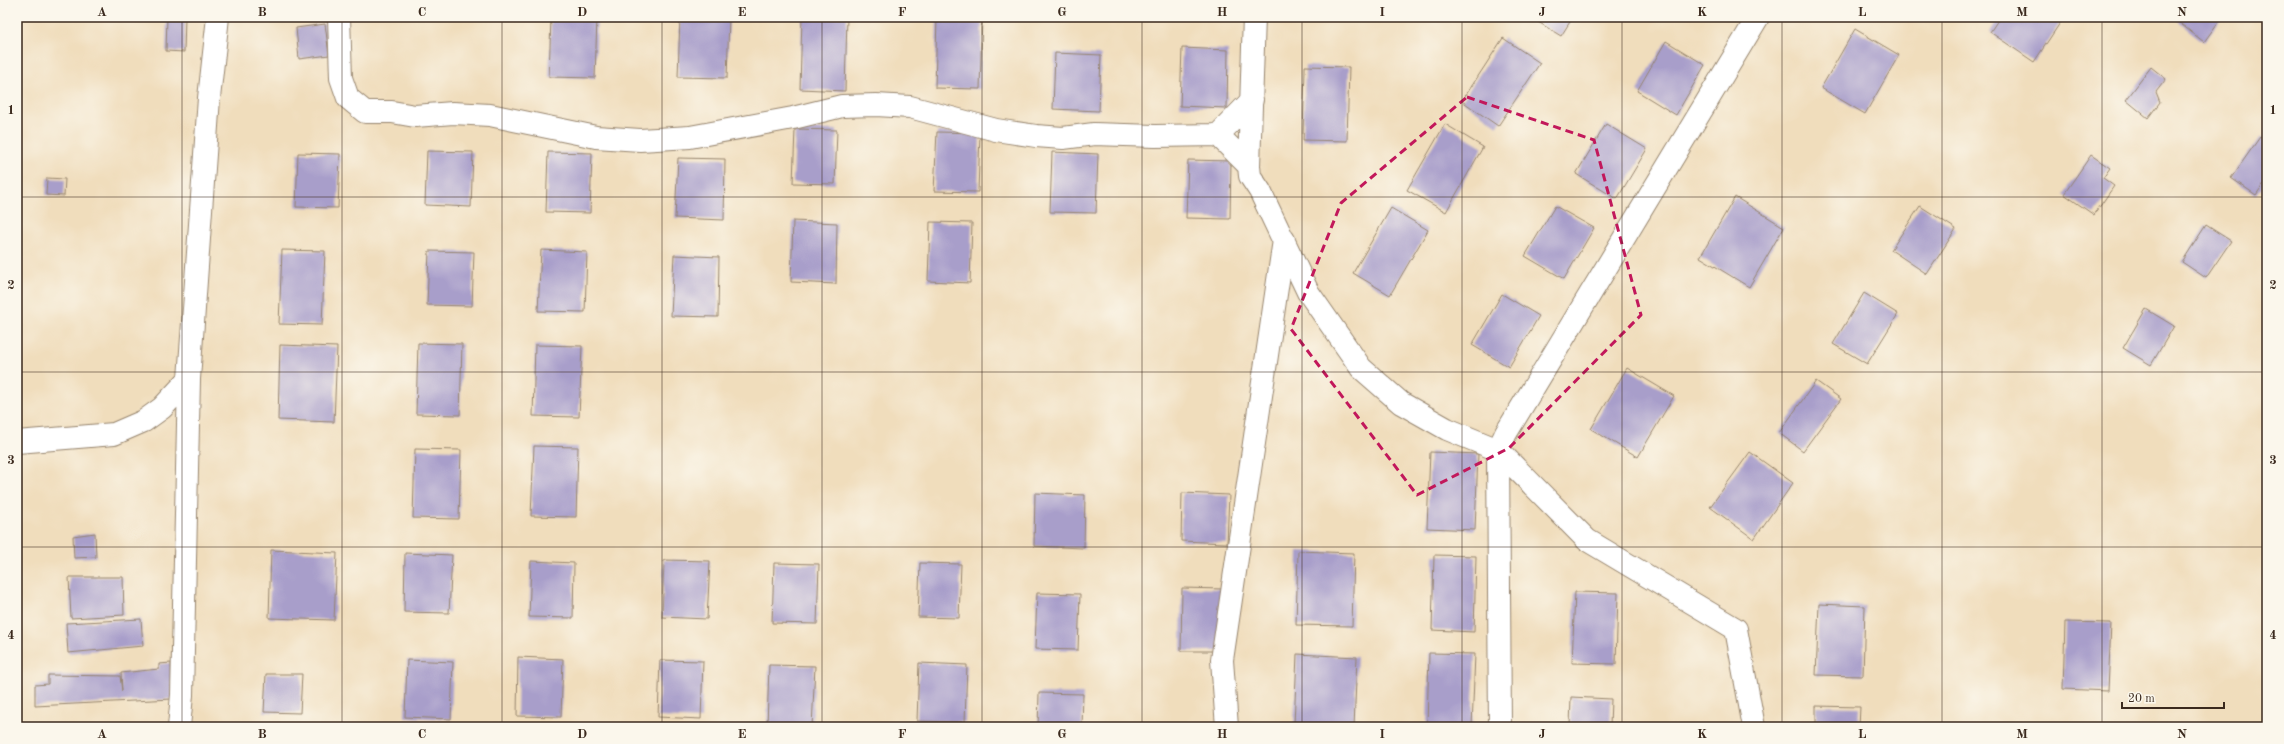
<svg xmlns="http://www.w3.org/2000/svg" width="2284" height="744" font-family="'Old Standard TT',serif">
<style>
.building{fill:#a89eca}
.lines{fill:none;stroke-linecap:round;stroke-linejoin:round}
.minor-casing{stroke:#96846d;stroke-width:24}
.minor{stroke:#fff;stroke-width:22}
.marked{fill:none;stroke:#c2185b;stroke-width:3;stroke-dasharray:8 5;stroke-linejoin:round}
.grid{fill:none;stroke:#3b2a1e;stroke-width:1;stroke-opacity:0.55}
.neatline{fill:none;stroke:#3b2a1e;stroke-width:1.5}
.grid-label{font-size:13px;text-anchor:middle;font-weight:bold;fill:#3b2a1e}
</style>
<rect width="100%" height="100%" fill="#fbf7ec"/>
<filter id="ink" filterUnits="userSpaceOnUse"><feTurbulence type="fractalNoise" baseFrequency=".025" numOctaves="2"/><feDisplacementMap in="SourceGraphic" scale="8" xChannelSelector="R" yChannelSelector="G"/><feConvolveMatrix kernelMatrix="1 2 1 2 8 2 1 2 1" color-interpolation-filters="sRGB"/></filter>
<filter id="wash" filterUnits="userSpaceOnUse"><feTurbulence type="fractalNoise" baseFrequency=".012" numOctaves="4" result="noise"/><feDisplacementMap in="SourceGraphic" scale="16" xChannelSelector="R" yChannelSelector="G"/><feGaussianBlur stdDeviation="0.9" result="paint"/><feColorMatrix in="noise" values="0 0 0 0 0 0 0 0 0 0 0 0 0 0 0 0 0 1.4 0 .05"/><feComposite in="paint" operator="in"/></filter>
<g filter="url(#wash)">
<rect width="100%" height="100%" fill="#f0ddbc"/>
<g id="blocks">
<path class="building" d="M167,17H185L184,52L166,51Z
M551,17H597L595,78L549,77Z
M680,17H729L727,78L678,77Z
M802,17H847L845,91L800,89Z
M937,17H982L980,89L935,88Z
M1530,17H1573L1561,36Z
M2000,17H2064L2034,62L1990,32Z
M2179,17H2222L2204,42L2177,21Z
M325,24L329,55L299,59L296,28Z
M1855,29L1899,55L1865,114L1821,88Z
M1503,38L1540,63L1498,126L1462,101Z
M1666,41L1705,65L1676,115L1637,91Z
M1182,48L1228,50L1227,108L1180,106Z
M1055,53L1101,55L1099,111L1053,109Z
M1305,66L1349,67L1347,141L1303,140Z
M2151,67L2166,79L2156,92L2160,102L2148,118L2126,100Z
M1445,124L1483,147L1446,212L1407,190Z
M1606,124L1647,149L1617,199L1576,174Z
M795,129L837,130L835,184L793,183Z
M937,132L980,133L978,192L934,191Z
M2260,137L2267,142V179L2256,195L2231,178Z
M427,151L473,152L471,207L425,205Z
M548,152L592,153L590,213L546,212Z
M1052,152L1098,154L1096,213L1050,212Z
M298,153L340,154L338,208L296,207Z
M2091,155L2110,168L2103,178L2114,186L2094,215L2064,194Z
M678,158L725,159L724,220L675,218Z
M1188,160L1231,161L1230,219L1186,218Z
M47,178L65,179L64,196L46,195Z
M1735,197L1784,227L1749,287L1700,257Z
M1555,206L1594,228L1564,279L1525,256Z
M1920,206L1956,229L1927,274L1891,250Z
M1391,208L1428,230L1390,295L1353,273Z
M793,221L837,223L836,284L791,282Z
M930,222L972,223L970,283L928,281Z
M2206,225L2231,241L2206,278L2182,262Z
M282,250L325,251L322,325L279,324Z
M541,250L587,252L585,312L538,311Z
M429,251L474,252L472,306L427,305Z
M674,255L719,257L718,317L671,316Z
M1864,293L1898,314L1867,364L1833,344Z
M1502,294L1539,316L1509,367L1472,345Z
M2146,309L2174,326L2151,365L2123,348Z
M418,343L462,344L460,415L416,414Z
M280,345L337,347L334,422L278,420Z
M535,345L582,346L579,417L533,416Z
M1627,368L1674,396L1638,457L1591,429Z
M1816,381L1841,399L1803,451L1779,433Z
M534,446L578,447L576,517L531,516Z
M415,449L461,450L459,519L413,518Z
M1430,452L1478,454L1475,530L1427,528Z
M1750,452L1793,483L1754,539L1710,507Z
M1035,493L1085,495L1084,548L1034,546Z
M1182,493L1229,495L1227,543L1181,541Z
M95,533L96,557L74,558L73,536Z
M271,550L337,553L334,620L269,618Z
M1298,551L1354,553L1352,626L1296,625Z
M405,553L452,555L449,613L404,612Z
M1434,555L1476,556L1474,632L1432,630Z
M664,560L710,561L707,619L662,617Z
M531,561L574,563L573,618L529,617Z
M774,563L819,564L817,624L772,623Z
M920,563L961,564L959,618L918,617Z
M69,577H123L124,615L71,618Z
M1182,588L1223,589L1221,651H1181Z
M1575,592L1618,593L1616,664L1572,663Z
M1037,593L1080,594L1078,650L1035,649Z
M1819,604L1865,606L1863,676L1816,675Z
M141,619L143,646L68,653L66,623Z
M2065,622L2111,623L2108,691L2063,689Z
M1429,653L1475,654L1472,727L1427,726Z
M1297,654L1357,657L1354,727L1294,725Z
M518,657L563,659L561,717L517,716Z
M407,660L453,662L451,719L405,717Z
M660,660L703,661L701,719L658,717Z
M171,663L172,699L35,706V685L48,684V675L120,676L122,691L121,673L159,669V664Z
M919,663L967,665L965,722L917,721Z
M769,665L815,666L812,727H767Z
M266,674H302L300,713L264,712Z
M1039,693L1083,694L1082,727H1038Z
M1571,697L1611,699L1610,727H1570Z
M1816,706L1860,707L1859,727H1816Z"/>
</g>
</g>
<g filter="url(#ink)">
<use href="#blocks" fill-opacity="0" stroke="#96846d" stroke-width="1"/>
<g class="lines">
<defs>
<path id="minor" d="M339,17L341,78L348,98L365,112H392L415,116L453,113L490,115L596,137L640,140L690,137L793,118L842,106L876,105L910,107L996,130L1036,136L1063,138L1094,134L1155,136L1218,135L1249,166L1250,176L1260,191L1308,292L1361,368L1401,403L1447,429L1498,450L1587,540L1736,629L1754,727
M1218,135L1252,100
M1249,166L1254,17
M17,442L114,434L144,421L162,408L189,379L209,98L218,17
M179,727L182,695L189,379
M1227,727L1222,660L1284,240
M1500,727L1498,450L1506,433L1758,17"/>
</defs>
<use href="#minor" class="minor-casing"/>
<use href="#minor" class="minor"/>
</g>
</g>
<path class="marked" d="M1467,97L1594,140L1641,315L1509,448L1417,495L1291,329L1341,203Z"/>
<path class="grid" d="M182,17V727M342,17V727M502,17V727M662,17V727M822,17V727M982,17V727M1142,17V727M1302,17V727M1462,17V727M1622,17V727M1782,17V727M1942,17V727M2102,17V727M17,197H2267M17,372H2267M17,547H2267"/>
<rect width="2284" height="744" fill="none" stroke="#fbf7ec" stroke-width="44"/>
<path d="M2122 702v6h102v-6" fill="none" stroke="#3b2a1e" stroke-width="2"/>
<text x="2128" y="702" font-size="12" fill="#3b2a1e" stroke="#fbf7ec" stroke-width="3" paint-order="stroke">20 m</text>
<rect x="22" y="22" width="2240" height="700" class="neatline"/>
<g class="grid-label">
<text x="102" y="16">A</text>
<text x="262" y="16">B</text>
<text x="422" y="16">C</text>
<text x="582" y="16">D</text>
<text x="742" y="16">E</text>
<text x="902" y="16">F</text>
<text x="1062" y="16">G</text>
<text x="1222" y="16">H</text>
<text x="1382" y="16">I</text>
<text x="1542" y="16">J</text>
<text x="1702" y="16">K</text>
<text x="1862" y="16">L</text>
<text x="2022" y="16">M</text>
<text x="2182" y="16">N</text>
<text x="11" y="114">1</text>
<text x="2273" y="114">1</text>
<text x="11" y="289">2</text>
<text x="2273" y="289">2</text>
<text x="11" y="464">3</text>
<text x="2273" y="464">3</text>
<text x="11" y="639">4</text>
<text x="2273" y="639">4</text>
<text x="102" y="738">A</text>
<text x="262" y="738">B</text>
<text x="422" y="738">C</text>
<text x="582" y="738">D</text>
<text x="742" y="738">E</text>
<text x="902" y="738">F</text>
<text x="1062" y="738">G</text>
<text x="1222" y="738">H</text>
<text x="1382" y="738">I</text>
<text x="1542" y="738">J</text>
<text x="1702" y="738">K</text>
<text x="1862" y="738">L</text>
<text x="2022" y="738">M</text>
<text x="2182" y="738">N</text>
</g>
</svg>
